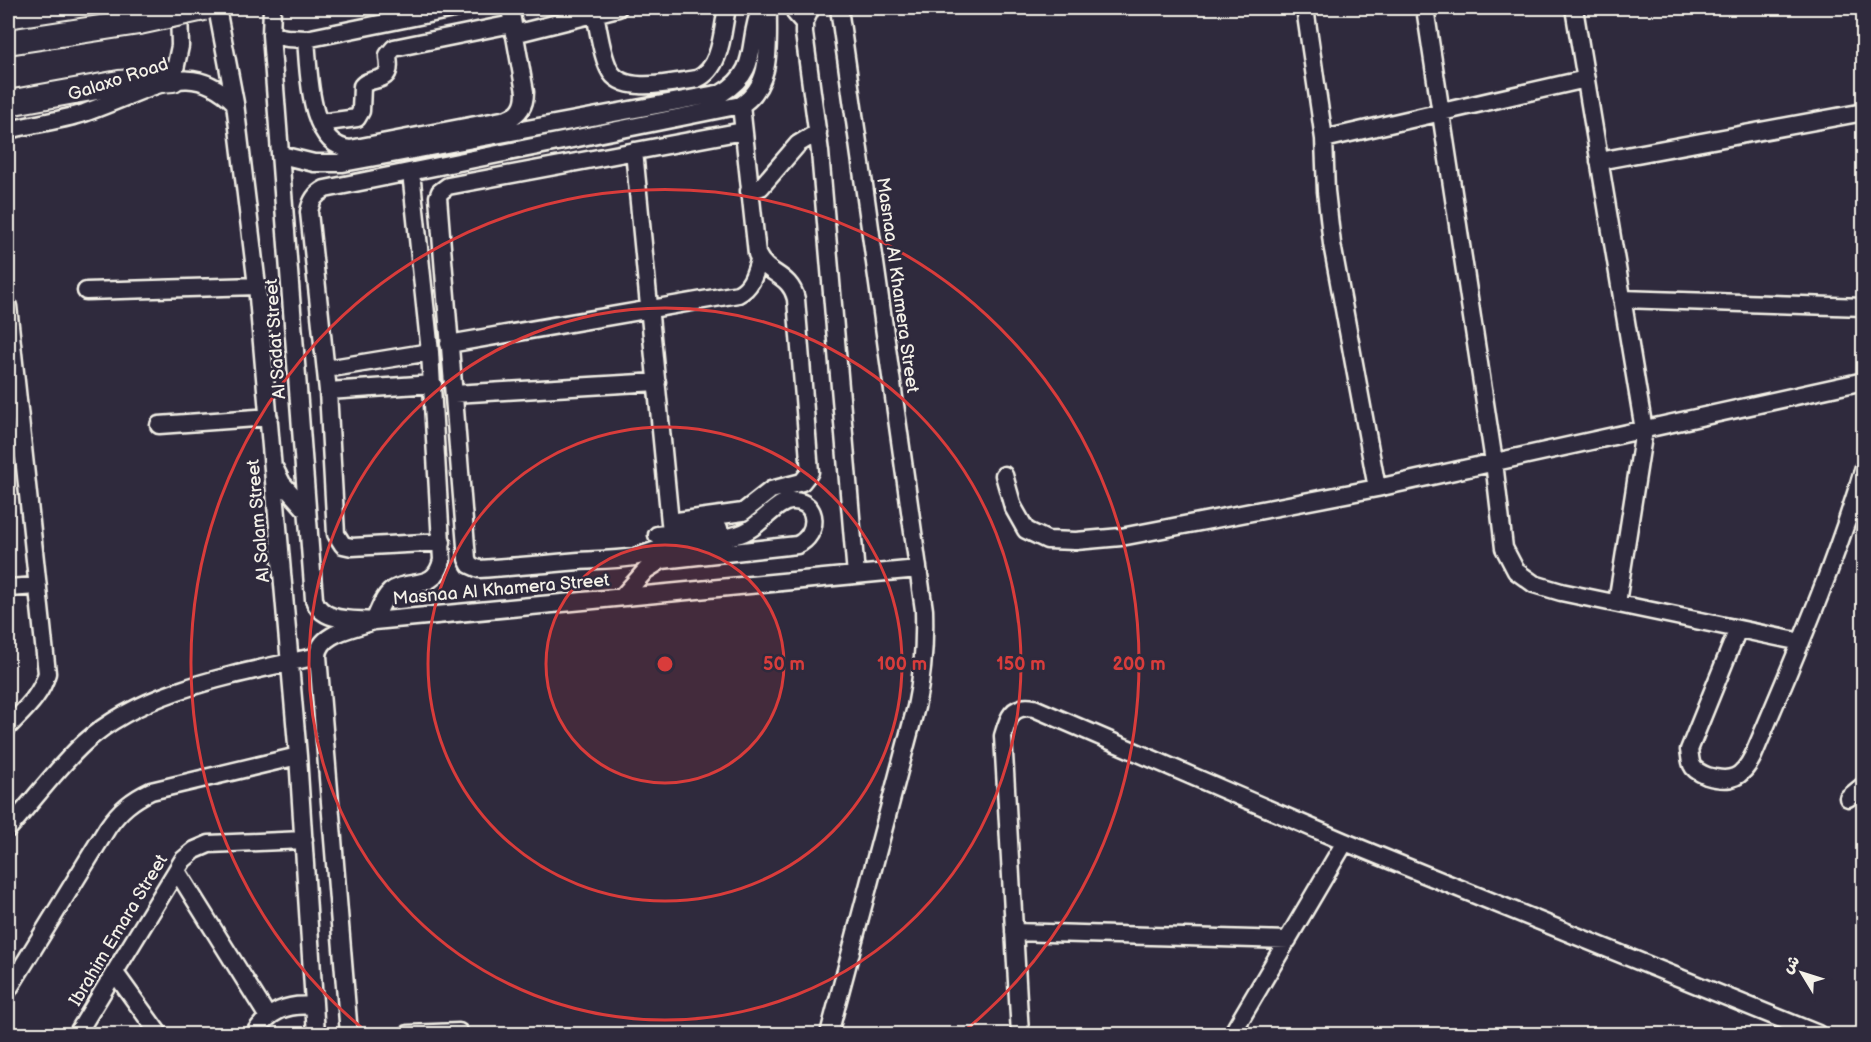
<svg xmlns="http://www.w3.org/2000/svg" width="1871" height="1042" font-family="'Balsamiq Sans','Playpen Sans Arabic',sans-serif">
<style>
.lines{fill:none;stroke-linecap:round;stroke-linejoin:round}
.minor-casing{stroke:#f4f1e8;stroke-width:21}
.highway-casing{stroke:#f4f1e8;stroke-width:28}
.minor{stroke:#2f2a3d;stroke-width:16}
.highway{stroke:#2f2a3d;stroke-width:24}
.highway-bridge-casing{stroke:#f4f1e8;stroke-width:28;stroke-linecap:butt}
.highway-bridge{stroke:#2f2a3d;stroke-width:24}
.ring{fill:none;stroke:#d93c3b;stroke-width:3}
.labels{text-anchor:middle;stroke-width:5;stroke-linejoin:round;paint-order:stroke}
.street-label{font-size:18px;fill:#f4f1e8;stroke:#2f2a3d}
.centre{fill:#d93c3b;stroke:#2f2a3d;stroke-width:3}
.ring-label{font-size:18px;text-anchor:middle;font-weight:bold;fill:#d93c3b;stroke:#2f2a3d;stroke-width:5;stroke-linejoin:round;paint-order:stroke}
</style>
<rect width="100%" height="100%" fill="#2f2a3d"/>
<filter id="ink" filterUnits="userSpaceOnUse"><feTurbulence type="fractalNoise" baseFrequency=".0167" numOctaves="2"/><feDisplacementMap in="SourceGraphic" scale="12" xChannelSelector="R" yChannelSelector="G"/><feConvolveMatrix kernelMatrix="1 2 1 2 8 2 1 2 1" color-interpolation-filters="sRGB"/></filter>
<g filter="url(#ink)">
<g class="lines">
<defs>
<path id="minor" d="M217,8L235,103L257,286L298,756L316,1034
M272,8L271,35L314,599C321,623 354,619 374,621L918,569
M794,8L796,14L804,23
M811,8L804,23V33L820,152L856,575
M1305,8L1324,139L1326,191L1332,244L1377,488
M1425,8L1494,462L1504,548L1516,571L1534,584L1561,592L1801,642
M1574,8L1644,430L1617,603
M595,14C599,31 601,53 609,69C621,96 674,82 697,79C722,68 722,31 727,8
M514,34L618,8
M271,35L287,38L306,39L458,8
M306,39C309,70 308,145 350,149L507,119C520,114 525,106 525,92L510,8
M173,79L180,46L179,8
M320,123L357,118L361,111L362,86C368,78 385,82 388,71C390,67 388,60 388,55L394,48L512,24
M8,130C33,124 59,121 84,113C101,107 118,100 135,93C175,77 201,70 235,103
M1324,139L1586,79
M634,151L671,533
M281,155L314,163H343L722,93C761,70 746,42 761,8
M1599,161L1864,112
M749,191L761,187L798,144L818,132
M86,291L257,286
M1622,299L1864,307
M8,306L47,673C41,696 24,710 8,727
M449,344L738,294C752,287 755,273 759,260
M326,369L430,352
M328,391L433,384
M454,394L657,382
M159,425L269,417
M275,469L282,483L307,511
M1004,475L1013,507L1026,530L1047,540L1076,541L1121,537L1377,488L1864,381
M670,522L743,512L771,490L802,482L810,472L796,299C790,273 767,276 757,254L741,105
M657,535L719,528
M442,542L352,547L343,545L336,534L328,391L309,212C311,201 315,194 325,189L741,105C774,84 767,43 768,8
M8,588L37,586
M622,597L646,570L662,560L797,545C820,535 819,501 793,501C775,500 760,530 736,535C712,541 688,542 664,548C654,550 644,555 634,557C616,560 597,560 579,561C546,564 513,567 479,569L470,565L467,559L438,197L440,192L448,186L743,131
M374,621C379,611 382,599 390,592C408,577 435,593 442,560L430,352L411,172
M1738,629L1689,750C1690,754 1690,761 1692,765C1694,770 1702,774 1707,776C1731,783 1742,778 1753,756C1793,661 1835,566 1864,467
M1848,798L1864,785
M8,829C33,801 56,769 84,743C144,688 240,674 318,656
M177,871L268,1017
M1014,932L1288,940
M115,973L159,1034
M8,990L108,827C120,810 132,800 151,791L298,756
M77,1034L183,860L195,850L209,844L304,840
M254,1034C269,1011 287,1003 314,1006
M349,1034L318,656C319,633 352,629 371,622
M408,1034L459,1032
M829,1034L916,707C923,674 925,643 924,610L839,8
M1020,1034L1003,736C1008,718 1012,704 1034,708L1345,842L1818,1034
M1232,1034L1345,842"/>
<path id="highway" d="M8,42L139,22
M8,103L119,83L173,79"/>
</defs>
<use href="#minor" class="minor-casing"/>
<use href="#highway" class="highway-casing"/>
<use href="#minor" class="minor"/>
<use href="#highway" class="highway"/>
<defs>
<path id="highway-bridge" d="M139,22L204,8"/>
</defs>
<use href="#highway-bridge" class="highway-bridge-casing"/>
<use href="#highway-bridge" class="highway-bridge"/>
</g>
</g>
<circle cx="665" cy="664" r="119" fill="#d93c3b" fill-opacity=".12"/>
<g class="ring">
<circle cx="665" cy="664" r="119"/>
<circle cx="665" cy="664" r="237"/>
<circle cx="665" cy="664" r="356"/>
<path d="M367 1032A474 474 0 1 1 963 1032"/>
</g>
<g class="labels">
<g class="street-label">
<text transform="translate(118 79) rotate(-18)" y="6">Galaxo Road</text>
<text transform="translate(898 285) rotate(82)" y="6">Masnaa Al Khamera Street</text>
<text transform="translate(275 339) rotate(-94)" y="6">Al Sadat Street</text>
<text transform="translate(258 521) rotate(-95)" y="6">Al Salam Street</text>
<text transform="translate(501 589) rotate(-5)" y="6">Masnaa Al Khamera Street</text>
<text transform="translate(118 930) rotate(-59)" y="6">Ibrahim Emara Street</text>
</g>
</g>
<circle cx="665" cy="664" r="9" class="centre"/>
<g class="ring-label">
<text x="784" y="670">50 m</text>
<text x="902" y="670">100 m</text>
<text x="1021" y="670">150 m</text>
<text x="1139" y="670">200 m</text>
</g>
<rect width="1871" height="1042" fill="none" stroke="#2f2a3d" stroke-width="30"/>
<rect x="15" y="15" width="1841" height="1012" fill="none" stroke="#f4f1e8" stroke-width="2" filter="url(#ink)"/>
<g transform="translate(1802 973) rotate(308)" stroke="#2f2a3d" stroke-width="4.5" paint-order="stroke">
<path d="M0-4.5L10 22L0 15L-10 22Z" fill="#f4f1e8"/>
<text y="-9" font-size="16" font-weight="bold" text-anchor="middle" fill="#f4f1e8">ش</text>
</g>
</svg>
